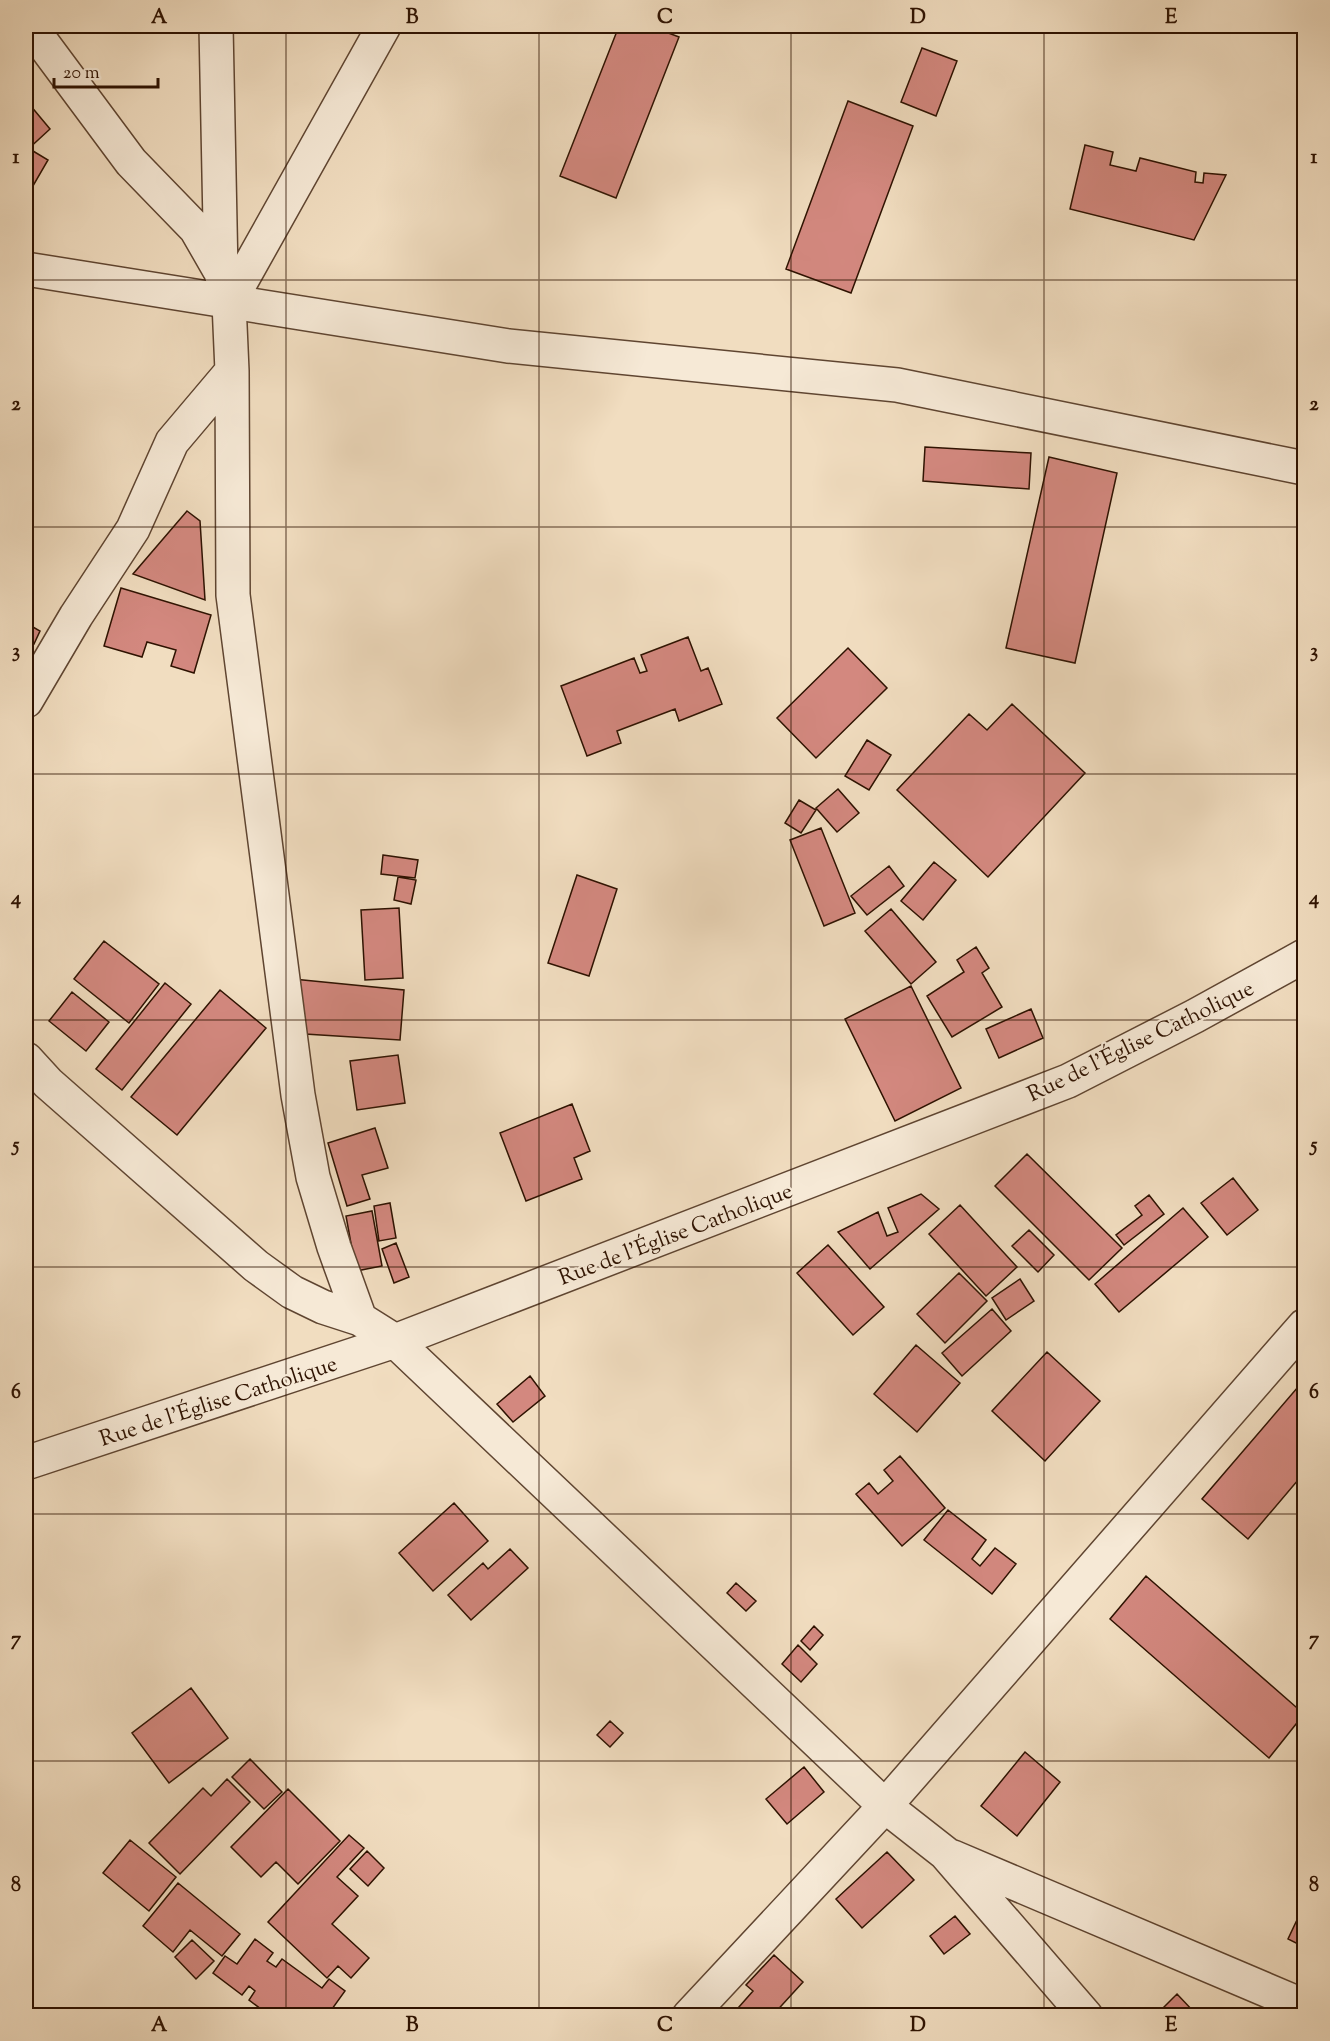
<svg xmlns="http://www.w3.org/2000/svg" width="1330" height="2041" font-family="'Sorts Mill Goudy',serif">
<style>
.building{fill:#d3887f;stroke:#2e1201;stroke-width:1.5}
.lines{fill:none;stroke-linecap:round;stroke-linejoin:round}
.minor-casing{stroke:#5f4531;stroke-width:36}
.tertiary-casing{stroke:#5f4531;stroke-width:36}
.minor{stroke:#f6e9d6;stroke-width:33}
.tertiary{stroke:#f6e9d6;stroke-width:33}
.grid{fill:none;stroke:#2e1201;stroke-width:1.5;stroke-opacity:0.55}
.labels{text-anchor:middle;stroke-width:4.5;stroke-linejoin:round;paint-order:stroke}
.street-label{font-size:22px;fill:#2e1201;stroke:#f6e9d6}
.neatline{fill:none;stroke:#2e1201;stroke-width:2}
.grid-label{font-size:20px;text-anchor:middle;font-weight:bold;fill:#2e1201}
</style>
<rect width="100%" height="100%" fill="#f1ddc0"/>
<filter id="stains"><feTurbulence type="fractalNoise" baseFrequency=".00333" numOctaves="4"/><feColorMatrix values="0 0 0 0 .2 0 0 0 0 .09 0 0 0 0 .02 0 0 0 .5 -.17"/></filter>
<radialGradient id="worn" r=".72"><stop offset=".6" stop-color="#630" stop-opacity="0"/><stop offset="1" stop-color="#630" stop-opacity=".3"/></radialGradient>
<path class="building" d="M619,26H650L679,37L616,198L560,176Z
M922,48L957,61L936,116L901,102Z
M848,101L913,126L851,293L786,269Z
M30,105L50,129L26,151V108Z
M1085,145L1113,152L1110,165L1136,171L1140,158L1196,172L1195,182L1203,183L1204,173L1226,175L1194,240L1070,209Z
M33,151L48,160L26,198V164Z
M925,447L1031,453L1029,489L923,481Z
M1049,457L1117,473L1075,663L1006,648Z
M187,511L200,521L205,600L133,574Z
M121,588L211,615L194,673L171,666L176,650L147,642L142,657L104,646Z
M26,623L40,631L34,644L27,640L26,643Z
M688,637L701,671L708,668L722,704L679,721L675,709L617,731L621,743L587,756L561,686L634,658L640,673L647,671L641,655Z
M848,648L887,688L816,758L777,718Z
M1012,704L1085,773L988,877L897,790L969,714L987,730Z
M867,740L891,755L869,790L845,776Z
M838,789L859,813L837,832L816,808Z
M799,800L816,810L801,833L785,823Z
M821,828L855,913L824,926L790,840Z
M383,855L418,860L415,878L381,874Z
M934,862L956,880L923,920L901,901Z
M889,866L904,886L867,915L851,896Z
M577,875L617,889L589,976L548,963Z
M398,877L416,880L411,904L394,900Z
M399,908L403,978L365,980L361,910Z
M891,909L936,962L911,984L865,931Z
M104,941L159,984L129,1023L74,979Z
M976,947L989,968L982,973L1002,1007L952,1037L927,996L964,972L957,960Z
M293,979L404,990L400,1040L305,1034Z
M165,983L191,1004L122,1090L96,1069Z
M911,986L961,1088L895,1121L845,1019Z
M220,990L266,1028L177,1135L131,1097Z
M72,992L109,1022L86,1051L49,1021Z
M1031,1009L1043,1038L999,1058L986,1029Z
M398,1055L405,1103L357,1110L350,1061Z
M572,1104L590,1151L574,1158L582,1179L526,1201L500,1133Z
M375,1128L388,1168L362,1175L370,1199L347,1206L328,1143Z
M1027,1154L1122,1248L1089,1280L995,1186Z
M1233,1178L1258,1210L1227,1235L1201,1203Z
M921,1194L939,1209L870,1269L838,1232L878,1212L887,1236L898,1232L888,1208Z
M1149,1195L1164,1214L1124,1245L1116,1235L1142,1215L1135,1206Z
M390,1203L396,1238L379,1241L374,1206Z
M960,1205L1017,1267L986,1296L929,1234Z
M1183,1208L1208,1237L1119,1312L1095,1284Z
M372,1211L382,1266L356,1271L346,1216Z
M1029,1230L1054,1255L1038,1272L1012,1246Z
M396,1243L409,1277L394,1283L382,1249Z
M828,1245L884,1307L853,1335L797,1273Z
M959,1273L987,1301L945,1343L917,1314Z
M1020,1279L1034,1301L1006,1320L992,1298Z
M992,1309L1011,1331L962,1376L942,1353Z
M916,1345L960,1383L917,1432L874,1394Z
M1047,1352L1100,1401L1045,1461L992,1411Z
M530,1376L545,1396L513,1422L497,1404Z
M1304,1380V1473L1248,1539L1202,1499Z
M900,1456L945,1508L902,1546L856,1494L869,1483L878,1494L893,1481L884,1470Z
M454,1503L488,1541L433,1591L399,1553Z
M948,1510L986,1540L972,1559L980,1566L995,1548L1016,1564L992,1594L924,1540Z
M510,1549L528,1568L471,1620L448,1595L483,1563L488,1569Z
M1146,1576L1304,1714L1269,1758L1110,1619Z
M736,1583L756,1601L746,1611L727,1593Z
M814,1626L823,1635L810,1650L801,1641Z
M798,1645L817,1664L801,1682L782,1664Z
M191,1688L228,1738L169,1783L132,1733Z
M610,1721L623,1733L610,1747L597,1735Z
M1025,1752L1060,1782L1017,1836L981,1806Z
M250,1759L282,1792L264,1809L232,1777Z
M804,1767L824,1792L787,1824L766,1799Z
M227,1779L250,1802L180,1874L149,1843L203,1788L211,1796Z
M288,1789L340,1841L298,1884L276,1862L261,1877L231,1847Z
M349,1835L364,1848L337,1877L358,1896L332,1924L369,1958L351,1978L338,1966L327,1978L268,1922Z
M130,1840L176,1877L149,1911L103,1873Z
M367,1851L384,1868L368,1886L350,1869Z
M887,1852L914,1880L862,1928L836,1899Z
M178,1883L240,1934L222,1956L190,1930L173,1952L143,1926Z
M1304,1905V1947L1288,1939Z
M955,1916L970,1934L944,1954L930,1936Z
M255,1939L273,1953L267,1961L276,1967L282,1959L322,1988L329,1979L345,1991L327,2016H270L249,2000L255,1991L249,1986L242,1995L213,1973L225,1956L237,1964Z
M192,1940L214,1961L196,1979L175,1957Z
M774,1955L803,1982L772,2016H731L753,1991L746,1985Z
M1177,1994L1195,2013L1193,2016H1155Z"/>
<g class="lines">
<defs>
<path id="minor" d="M30,26L131,162L196,229L219,269
M216,26L221,273L229,303L232,371L233,595L298,1095L313,1177L334,1247L360,1319
M229,303L384,26
M26,701L76,616L133,529L172,442L232,371
M26,1059L48,1083L256,1266L292,1292L323,1307L360,1319L395,1341L885,1806L945,1853L1086,2016
M26,1463L395,1341L1068,1081L1195,1016L1304,956
M953,1857L1304,2006"/>
<path id="tertiary" d="M26,269L508,346L897,385L1304,468
M689,2016L885,1806L1304,1326"/>
</defs>
<use href="#minor" class="minor-casing"/>
<use href="#tertiary" class="tertiary-casing"/>
<use href="#minor" class="minor"/>
<use href="#tertiary" class="tertiary"/>
</g>
<path class="grid" d="M286,26V2016M539,26V2016M791,26V2016M1044,26V2016M26,280H1304M26,527H1304M26,774H1304M26,1020H1304M26,1267H1304M26,1514H1304M26,1761H1304"/>
<g class="labels">
<g class="street-label">
<text transform="translate(1140 1040) rotate(-26)" y="8">Rue de l'Église Catholique</text>
<text transform="translate(675 1233) rotate(-21)" y="8">Rue de l'Église Catholique</text>
<text transform="translate(218 1400) rotate(-18)" y="8">Rue de l'Église Catholique</text>
</g>
</g>
<rect width="1330" height="2041" fill="none" stroke="#f1ddc0" stroke-width="66"/>
<path d="M54 78v9h104v-9" fill="none" stroke="#2e1201" stroke-width="3"/>
<text x="63" y="78" font-size="18" fill="#2e1201" stroke="#f6e9d6" stroke-width="4.5" paint-order="stroke">20 m</text>
<rect x="33" y="33" width="1264" height="1975" class="neatline"/>
<g class="grid-label">
<text x="159" y="23">A</text>
<text x="412" y="23">B</text>
<text x="665" y="23">C</text>
<text x="918" y="23">D</text>
<text x="1171" y="23">E</text>
<text x="16" y="163">1</text>
<text x="1314" y="163">1</text>
<text x="16" y="410">2</text>
<text x="1314" y="410">2</text>
<text x="16" y="657">3</text>
<text x="1314" y="657">3</text>
<text x="16" y="904">4</text>
<text x="1314" y="904">4</text>
<text x="16" y="1151">5</text>
<text x="1314" y="1151">5</text>
<text x="16" y="1398">6</text>
<text x="1314" y="1398">6</text>
<text x="16" y="1645">7</text>
<text x="1314" y="1645">7</text>
<text x="16" y="1891">8</text>
<text x="1314" y="1891">8</text>
<text x="159" y="2031">A</text>
<text x="412" y="2031">B</text>
<text x="665" y="2031">C</text>
<text x="918" y="2031">D</text>
<text x="1171" y="2031">E</text>
</g>
<rect width="100%" height="100%" filter="url(#stains)"/>
<rect width="100%" height="100%" fill="url(#worn)"/>
</svg>
